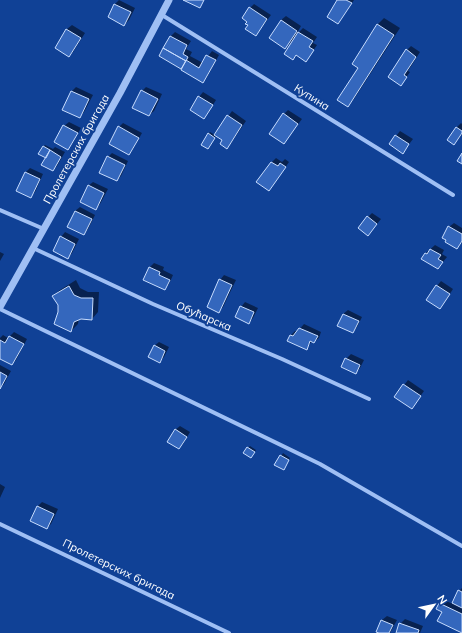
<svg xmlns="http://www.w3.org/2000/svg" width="462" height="633" font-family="Mulish,sans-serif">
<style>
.shadow{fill:#0007}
.building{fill:#3467bd;stroke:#c7dcfe}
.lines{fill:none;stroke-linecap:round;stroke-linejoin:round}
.minor{stroke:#9fbff4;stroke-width:4}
.tertiary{stroke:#9fbff4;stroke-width:7}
.labels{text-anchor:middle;stroke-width:4;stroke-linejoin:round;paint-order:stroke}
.street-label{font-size:11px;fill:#fff;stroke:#104196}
</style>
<rect width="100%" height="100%" fill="#104196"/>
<path class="shadow" d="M119,0L135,8L129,20L124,25L109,17L115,4Z
M339,0H354L342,18L338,23Z
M254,4L271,15L256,35L248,21L250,8Z
M286,16L301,26L296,35L303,28L317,37L313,43L317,45L306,61L297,55L293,59L292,41L285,48L281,20Z
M384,18L400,28L354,99L347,106L359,67L353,63L378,24Z
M72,25L85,33L73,52L69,56L56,48L67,29Z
M175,32L191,41L186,49L192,52L190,56L203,63L212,51L219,55L207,77L203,82L160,56L171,36Z
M411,46L420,52L408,71L410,72L401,85L407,50Z
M76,87L93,95L84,112L80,117L64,109L72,91Z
M146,87L162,94L154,111L149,115L142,91Z
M203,92L216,100L208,113L204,118L199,97Z
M288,110L302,119L284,143V114Z
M232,111L246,121L231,143L216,135L210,146L208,134L210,132L215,135Z
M69,122L81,128L72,144L68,149L64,126Z
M123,123L142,133L133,149L129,154L119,127Z
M461,123L462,124V134L454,144L456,128Z
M400,131L413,139L403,152L390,144Z
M45,145L53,149L55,147L65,152L57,166L53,170L43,147Z
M112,153L128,161L121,176L117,180L108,157Z
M276,158L282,162L285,159L289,162L273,185L272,162Z
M30,168L43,174L35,192L31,196L17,190L26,172Z
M93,182L108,189L100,204L96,209L88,186Z
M80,207L95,215L88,229L84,234L75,211Z
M372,213L381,219L368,235V217Z
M454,223L462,228V242L457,248L449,227Z
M65,232L79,239L72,253L68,258L61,237Z
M435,245L444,250L442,254L447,257L438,268L422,259L426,253Z
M0,252L4,254L0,261Z
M154,263L164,267L163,270L173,275L169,284L165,289L144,280L150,267Z
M224,275L236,280L223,307L219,311L220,280Z
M76,280L80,288L88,292H99L98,312L92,319L79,318L78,324L71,331L59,312V304L53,296L60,290Z
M441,281L453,289L444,303L440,308L437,286Z
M245,302L258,308L253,318L249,323L241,307Z
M348,310L362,317L357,327L353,332L343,314Z
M304,324L321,332L319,338L314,342L312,341L306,349L291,335L295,331L297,332Z
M14,332L27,339L16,360L12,364L0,358V338L3,335L8,338Z
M159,342L169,347L164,357L159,362L154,346Z
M351,354L364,360L360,368L356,373L343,367L346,359Z
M0,365L11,371L4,384L0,388Z
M408,380L424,391L412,408L395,397Z
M180,426L190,432L183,444L179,448L175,430Z
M250,446L256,450L251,457L248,448Z
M283,453L290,458L284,469L276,465Z
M0,484L5,487L0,498Z
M42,502L58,509L51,524L47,528L31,521L38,506Z
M462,588V632L443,611L439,604L444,600L453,604L459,591Z
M387,616L397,620L390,633H381L377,631L382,620Z
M405,619L423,626L420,633H397L400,624Z"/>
<path class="building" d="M183,0H204L200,8Z
M337,0H346L352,3L338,24L327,17Z
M114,4L131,12L124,26L108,17Z
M249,7L267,19L256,36L245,29L248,25L245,24L247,22L242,18Z
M281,20L297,31L285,49L269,38Z
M377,24L394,35L348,107L337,100L358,68L352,64Z
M66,29L81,38L69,57L55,48Z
M298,32L313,41L309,47L314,50L306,62L296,55L293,60L284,54Z
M170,36L187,45L183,54L188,57L186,61L163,48Z
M163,48L186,61L181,69L159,56Z
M406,49L416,57L404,75L407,77L401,86L388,77Z
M206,55L216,60L203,83L181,70L186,60L199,68Z
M141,90L158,99L149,116L132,108Z
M71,91L89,99L80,118L62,110Z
M198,96L213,105L204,119L190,110Z
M283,113L298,124L284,144L269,134Z
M227,115L242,125L227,149L220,144L222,140L214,135Z
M63,125L78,133L68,150L54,142Z
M118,126L139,138L129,155L109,144Z
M456,127L462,131V133L454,145L447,140Z
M208,133L215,138L208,149L201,145Z
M395,135L409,144L403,154L389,144Z
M43,146L50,150L46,158L38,154Z
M50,150L61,157L53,171L41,165Z
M462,153V164L457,161Z
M107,156L125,165L117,181L99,173Z
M271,162L278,166L280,163L286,167L269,191L256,182Z
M25,172L40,179L31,198L16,191Z
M88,185L104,193L96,210L80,202Z
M75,211L92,219L84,235L67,227Z
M367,216L377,224L368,236L358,228Z
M448,226L462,234V241L457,249L445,242L446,240L442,238Z
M60,236L75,244L68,259L53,251Z
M430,249L441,255L438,259L443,262L438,269L421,259L425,253L427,254Z
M149,267L160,272L159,275L170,280L165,290L143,280Z
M219,279L232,285L219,313L207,307Z
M436,285L450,294L440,309L426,300Z
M69,286L74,295L81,298H93L92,320L81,319L74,322L71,332L54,324L58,312V305L52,296Z
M240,306L254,312L249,324L235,317Z
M343,314L359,321L353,333L337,326Z
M299,328L318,336L314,343L310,341L307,350L287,341L290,335L293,336Z
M9,336L24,344L12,365L0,359V340L5,343Z
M154,345L165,351L160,363L148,357Z
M345,358L360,365L356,374L341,367Z
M0,372L7,376L0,389Z
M403,384L421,396L412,409L394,397Z
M175,429L187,437L179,449L167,442Z
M247,447L255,452L251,458L243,453Z
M280,455L289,460L284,470L274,465Z
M37,506L54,514L47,529L30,521Z
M458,590L462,592V608L452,603Z
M439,603L462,614V633L437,621L442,612L436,609Z
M381,620L393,625L389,633H379L376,632Z
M399,623L419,630L418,633H396Z"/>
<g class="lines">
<path class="minor" d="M162,15L453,195
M0,210L44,229
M33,248L153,304L282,359L369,399
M0,309L320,464L462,546
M0,524L229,633"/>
<path class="tertiary" d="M0,307L120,93L169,0"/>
</g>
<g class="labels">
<g class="street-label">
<text transform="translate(312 97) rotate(32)" y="4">Купина</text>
<text transform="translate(76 149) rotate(-61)" y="4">Пролетерских бригада</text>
<text transform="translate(204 316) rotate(23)" y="4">Обућарска</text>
<text transform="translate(119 569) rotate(26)" y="4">Пролетерских бригада</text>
</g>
</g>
<g transform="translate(434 605) rotate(57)" stroke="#104196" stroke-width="3" paint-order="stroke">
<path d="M0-3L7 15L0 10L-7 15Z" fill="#ffffff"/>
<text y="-6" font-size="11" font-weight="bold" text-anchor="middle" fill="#ffffff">N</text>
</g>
</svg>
